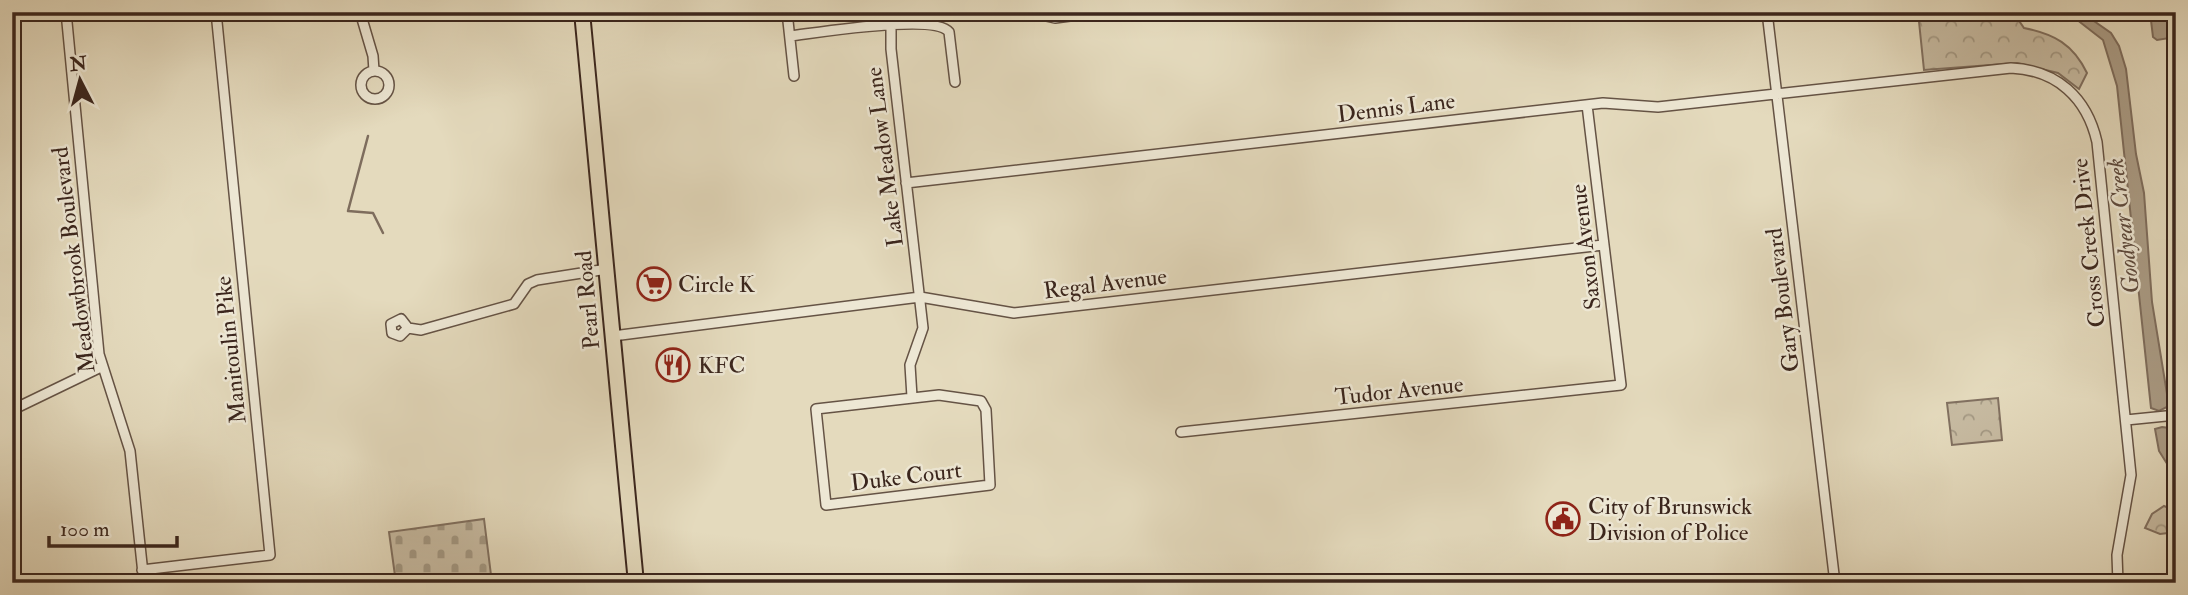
<svg xmlns="http://www.w3.org/2000/svg" width="2188" height="595" font-family="'IM FELL Double Pica',serif">
<style>
.forest{fill:url(#forest-crowns);stroke:#817060;stroke-width:2}
.cemetery{fill:url(#cemetery-stones);stroke:#817060;stroke-width:2}
.water{fill:#ab9d87;stroke:#7e6d5d;stroke-width:2}
.lines{fill:none;stroke-linecap:round;stroke-linejoin:round}
.stream{stroke:#7e6d5d;stroke-width:2.5}
.street-casing{stroke:#655345;stroke-width:12}
.primary-casing{stroke:#3b261d;stroke-width:18}
.street{stroke:#ede7d4;stroke-width:9}
.primary{stroke:#e4dabd;stroke-width:14}
.labels{text-anchor:middle;stroke-width:5;stroke-linejoin:round;paint-order:stroke}
.street-label{font-size:23px;fill:#3b261d;stroke:#ede7d4}
.poi-label{font-size:23px;fill:#3b261d;stroke:#ede7d4;text-anchor:start}
.water-label{font-size:24px;font-style:italic;fill:#5d4a3d;stroke:#ede7d4}
</style>
<defs>
<pattern id="forest-crowns" width="20" height="18" patternUnits="userSpaceOnUse" patternTransform="scale(1.75)"><rect width="20" height="18" fill="#c7bba2"/><path d="M2 6a3 3 0 1 1 6 0M12 15a3 3 0 1 1 6 0" fill="none" stroke="#a39883"/></pattern>
<pattern id="cemetery-stones" width="16" height="16" patternUnits="userSpaceOnUse" patternTransform="scale(1.75)"><rect width="16" height="16" fill="#c7bba2"/><path d="M2 7V4a2 2 0 0 1 4 0v3zM10 15v-3a2 2 0 0 1 4 0v3z" fill="#a39883"/></pattern>
</defs>
<rect width="100%" height="100%" fill="#e4dabd"/>
<filter id="stains"><feTurbulence type="fractalNoise" baseFrequency=".00286" numOctaves="4"/><feColorMatrix values="0 0 0 0 .2 0 0 0 0 .09 0 0 0 0 .02 0 0 0 .5 -.17"/></filter>
<radialGradient id="worn" r=".72"><stop offset=".6" stop-color="#630" stop-opacity="0"/><stop offset="1" stop-color="#630" stop-opacity=".3"/></radialGradient>
<path class="forest" d="M1918,12H2013L2024,28C2054,34 2073,44 2087,73L2079,89L2058,73L2017,63L1924,70Z
M1998,398L2002,440L1952,445L1947,403Z
M2164,506L2176,511V532L2160,534L2145,528L2152,514Z"/>
<path class="cemetery" d="M484,519L492,583H396L389,532Z"/>
<path class="water" d="M2067,12H2081L2111,33L2119,46L2126,69L2136,154L2144,193L2152,302L2169,406L2159,411L2151,408L2117,86L2103,40Z
M2150,12H2176V37L2157,40L2153,37Z
M2162,427L2169,428L2176,456V478L2159,451L2155,429Z"/>
<g class="lines">
<path class="stream" d="M348,211L368,136
M348,211L373,213L383,233"/>
<defs>
<path id="street" d="M66,12L99,354L130,451L144,583
M360,12L373,56L374,71
M787,12L794,76
M891,12V49L923,328L910,365L912,397
M1028,12L1055,18L1100,12
M1767,12L1835,583
M790,36C816,33 934,13 949,32L955,82
M361 85a14 14 0 1 1 28 0a14 14 0 1 1-28 0Z
M906,183L1603,103L1658,107L2011,68C2057,70 2087,98 2097,142L2131,475L2117,555L2118,583
M408,328L400,336L392,333L391,324L401,319L408,328L421,330L514,304L528,284L537,280L607,269
M613,336L920,297L1014,313L1603,245
M939,395L981,401L986,410L990,485L826,505L816,409Z
M12,410L101,367
M2126,420L2176,415
M1181,432L1621,385L1587,105
M142,570L270,555L216,12"/>
<path id="primary" d="M582,12L636,583"/>
</defs>
<use href="#street" class="street-casing"/>
<use href="#primary" class="primary-casing"/>
<use href="#street" class="street"/>
<use href="#primary" class="primary"/>
</g>
<defs>
<symbol id="supermarket-ring" viewBox="-11 -11 22 22"><circle r="9.5" fill="#ede7d4" stroke="#8f2418" stroke-width="1.5"/><path d="M-6-5.5h2.5l.6 2H6L4.5 2H-2.5L-4.4-4H-6ZM-1.5 3.2a1.3 1.3 0 1 0 .1 0ZM3 3.2a1.3 1.3 0 1 0 .1 0Z" fill="#8f2418"/></symbol>
<symbol id="restaurant-ring" viewBox="-11 -11 22 22"><circle r="9.5" fill="#ede7d4" stroke="#8f2418" stroke-width="1.5"/><path d="M-5-6h1v4h1v-4h1v4h1v-4h1v5L-1.5 .5V6h-2V.5L-5-1ZM5-6V6H3V1.5H1.5Q1.5-4 5-6Z" fill="#8f2418"/></symbol>
<symbol id="civic-ring" viewBox="-11 -11 22 22"><circle r="9.5" fill="#ede7d4" stroke="#8f2418" stroke-width="1.5"/><path d="M-.6-6.5H3V-4.5H.6V-3L4-1V1h2V6H-6V1h2V-1L-.6-3ZM-1.2 2.5V6h2.4V2.5Z" fill="#8f2418"/></symbol>
</defs>
<g fill-rule="evenodd">
<use href="#supermarket-ring" x="635" y="265" width="38" height="38"/>
<use href="#restaurant-ring" x="654" y="346" width="38" height="38"/>
<use href="#civic-ring" x="1544" y="500" width="38" height="38"/>
</g>
<g class="labels">
<g class="street-label">
<text transform="translate(1396 107) rotate(-7)" y="8">Dennis Lane</text>
<text transform="translate(884 157) rotate(-97)" y="8">Lake Meadow Lane</text>
<text transform="translate(2088 243) rotate(-96)" y="8">Cross Creek Drive</text>
<text transform="translate(1585 247) rotate(-97)" y="8">Saxon Avenue</text>
<text transform="translate(73 260) rotate(-97)" y="8">Meadowbrook Boulevard</text>
<text transform="translate(1105 283) rotate(-7)" y="8">Regal Avenue</text>
<text transform="translate(587 300) rotate(-95)" y="8">Pearl Road</text>
<text transform="translate(1782 300) rotate(-97)" y="8">Gary Boulevard</text>
<text transform="translate(230 350) rotate(-96)" y="8">Manitoulin Pike</text>
<text transform="translate(1399 390) rotate(-6)" y="8">Tudor Avenue</text>
<text transform="translate(906 476) rotate(-7)" y="8">Duke Court</text>
</g>
<g class="poi-label">
<text x="678" y="292">Circle K</text>
<text x="698" y="373">KFC</text>
<text x="1588" y="514">City of Brunswick<tspan x="1588" dy="26">Division of Police</tspan></text>
</g>
<g class="water-label">
<text transform="translate(2123 226) rotate(-97)" y="8">Goodyear Creek</text>
</g>
</g>
<rect width="2188" height="595" fill="none" stroke="#e4dabd" stroke-width="42"/>
<rect x="14" y="14" width="2160" height="567" fill="none" stroke="#3b261d" stroke-width="3.5"/>
<rect x="21" y="21" width="2146" height="553" fill="none" stroke="#3b261d" stroke-width="2"/>
<g transform="translate(80 80) rotate(354)" stroke="#ede7d4" stroke-width="5" paint-order="stroke">
<path d="M0-5L12 26L0 18L-12 26Z" fill="#3b261d"/>
<text y="-10" font-size="19" font-weight="bold" text-anchor="middle" fill="#3b261d">N</text>
</g>
<path d="M49 536v10h128v-10" fill="none" stroke="#3b261d" stroke-width="3.5"/>
<text x="60" y="536" font-size="21" fill="#3b261d" stroke="#ede7d4" stroke-width="5" paint-order="stroke">100 m</text>
<rect width="100%" height="100%" filter="url(#stains)"/>
<rect width="100%" height="100%" fill="url(#worn)"/>
</svg>
